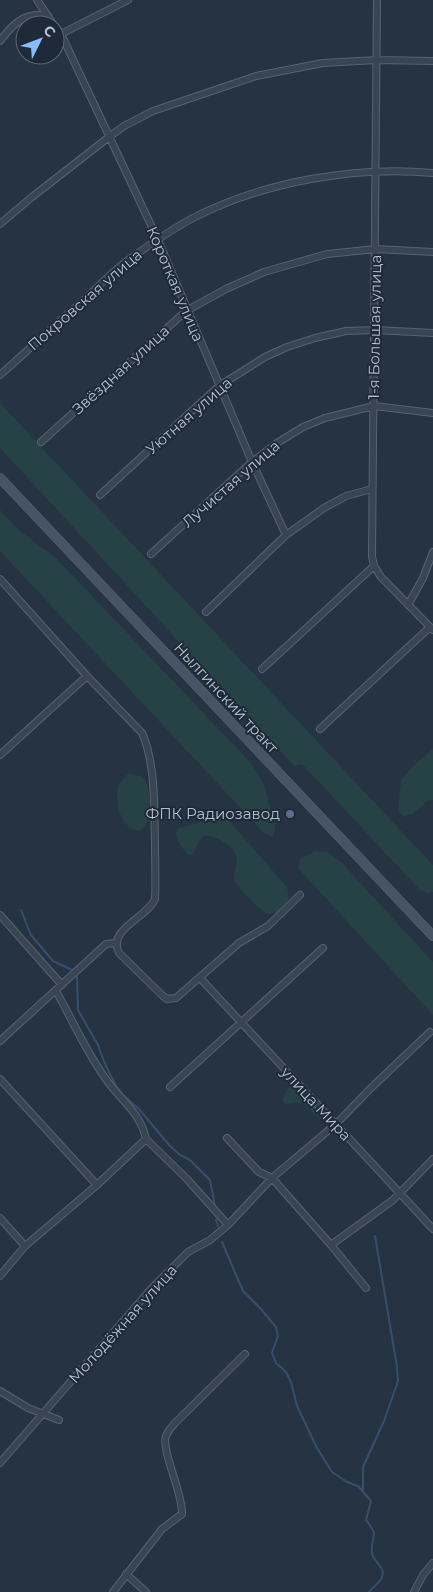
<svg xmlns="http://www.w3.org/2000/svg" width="433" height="1592" font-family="Montserrat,sans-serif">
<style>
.green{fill:#274244}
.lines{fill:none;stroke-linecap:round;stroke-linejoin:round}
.stream{stroke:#374f6c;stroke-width:2}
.minor-casing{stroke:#576370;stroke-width:8}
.secondary-casing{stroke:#576370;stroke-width:10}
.minor{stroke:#394553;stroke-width:6}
.secondary{stroke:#475466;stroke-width:9}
.service-dot{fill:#5c6f8a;stroke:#1e2a38;stroke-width:2}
.labels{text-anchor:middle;stroke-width:4;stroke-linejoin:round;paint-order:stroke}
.street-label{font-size:15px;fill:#b6c0cd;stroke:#1e2a38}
.poi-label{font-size:15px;fill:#b6c0cd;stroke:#1e2a38;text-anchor:end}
</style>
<rect width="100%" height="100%" fill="#253343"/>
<path class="green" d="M0,403L433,865V892L427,893L419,889L302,764L294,766L0,448Z
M0,510L20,531L56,558L251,763L264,784L275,825V831L272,837L262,831L0,551Z
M433,749V800L427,801L413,814L403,816L398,811L401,780L413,766Z
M128,774C133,774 140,775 144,779C151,787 151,817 145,826C144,828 141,830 139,831C119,829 111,794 122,780C124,778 126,776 128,774Z
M216,812H219L224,815L286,886C294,901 283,912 268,914C257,909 241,890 234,881C233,874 237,867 237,860C236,847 215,834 203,836C198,842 197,850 191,855H188L180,845L175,833L179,828L202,822Z
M315,851L328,852L342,863L433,962V1015L298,868L300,859Z
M292,1084L297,1086L324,1117V1120C307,1116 315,1098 286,1104L283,1102V1098L290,1085Z"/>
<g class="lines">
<path class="stream" d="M21,910L31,935L53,961L72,970
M77,976L78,1010L98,1045L105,1064L116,1086L123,1095L139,1109L169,1145L180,1155L190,1160L210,1180L215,1206
M216,1220L218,1226
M222,1242L243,1291L260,1308L276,1327L278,1336L272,1353L276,1363L286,1372L291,1382L297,1406L317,1448L332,1472L347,1482L358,1486L371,1501L366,1520C381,1538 370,1536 372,1553C373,1562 386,1567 382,1577C380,1582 373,1588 369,1592
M363,1490V1467L384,1421L398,1381L397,1367L375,1236"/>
<defs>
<path id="minor" d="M37,0L54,25
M377,0L372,556L374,566L381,577L433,630
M55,26L61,34L158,240L252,462L286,535
M61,34L128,0
M0,41C13,24 25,11 48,16
M0,224L32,197L109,137L124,126L153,111L256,76L323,63L377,60L433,61
M0,375C28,350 56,324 85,299C99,286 112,272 127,261C149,245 173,228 197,216C267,181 356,166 433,173
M41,442L186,311L226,289L264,272L327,254L376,249L433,252
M100,495L219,386L265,357L287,347L315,338L346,331L375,330L433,333
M151,554L252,462L277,443L303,427L325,418L374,406L433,413
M0,579L87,676L0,755
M408,605L423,578L433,552
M206,612L286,535L324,508L346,496L372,489
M262,669L374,566
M87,676L142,733C156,764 154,810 155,844C155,862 156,880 155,899C147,918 107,929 119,953L163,996L167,999L176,998L239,943L268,926L300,895
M320,729L430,627
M0,915L62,985
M200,978L433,1229
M56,991C73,1021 87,1054 108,1082C122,1101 141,1114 146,1139L187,1179L228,1225
M0,1041L106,944L116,943
M0,1079L97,1185
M170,1087L323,948
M227,1138L259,1172L272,1178L331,1245L366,1288
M0,1218L25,1246
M331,1245L393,1200L433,1159
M0,1276L25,1246L97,1185L146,1139
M0,1391L28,1408L59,1420
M0,1463L151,1289L188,1252L210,1240L228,1225L272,1178L336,1124L371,1088L430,1032
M126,1574L146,1592
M113,1592L162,1529L182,1514C183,1493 161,1451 166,1436C168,1430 172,1427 175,1423L245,1354
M414,1592L423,1575L433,1563"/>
<path id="secondary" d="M0,478L433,936"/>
</defs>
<use href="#minor" class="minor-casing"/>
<use href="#secondary" class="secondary-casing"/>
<use href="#minor" class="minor"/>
<use href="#secondary" class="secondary"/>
</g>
<circle class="service-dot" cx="290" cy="814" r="5"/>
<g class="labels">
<g class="street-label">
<text transform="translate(175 284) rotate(67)" y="5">Короткая улица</text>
<text transform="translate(85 300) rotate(-41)" y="5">Покровская улица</text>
<text transform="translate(375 327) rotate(-89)" y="5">1-я Большая улица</text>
<text transform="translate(121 370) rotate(-42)" y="5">Звёздная улица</text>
<text transform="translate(189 416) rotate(-41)" y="5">Уютная улица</text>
<text transform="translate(231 484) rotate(-41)" y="5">Лучистая улица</text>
<text transform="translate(226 698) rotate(47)" y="5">Нылгинский тракт</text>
<text transform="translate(316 1104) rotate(47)" y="5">улица Мира</text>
<text transform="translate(123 1324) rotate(-48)" y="5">Молодёжная улица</text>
</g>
<g class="poi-label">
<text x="280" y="819">ФПК Радиозавод</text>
</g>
</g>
<g transform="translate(40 40) rotate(48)"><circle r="24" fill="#1e2a38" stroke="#5b6674"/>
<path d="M0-4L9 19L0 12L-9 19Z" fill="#89bbff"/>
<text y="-8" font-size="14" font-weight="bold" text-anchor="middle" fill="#b6c0cd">С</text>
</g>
</svg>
